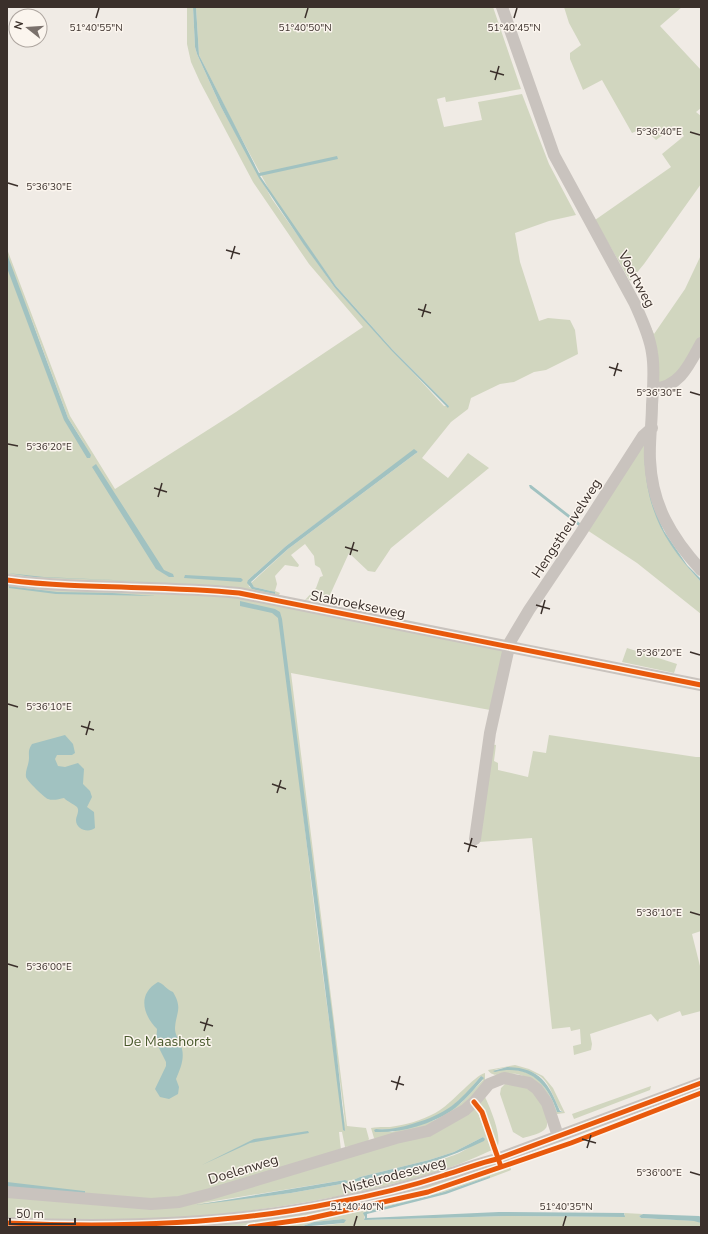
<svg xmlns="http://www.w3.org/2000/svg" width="708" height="1234" font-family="'Nunito Sans',sans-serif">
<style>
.green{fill:#d1d6bf;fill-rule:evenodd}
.water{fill:#a1c2c1}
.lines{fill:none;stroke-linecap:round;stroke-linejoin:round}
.minor{stroke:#c9c3be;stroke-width:12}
.cycleway-casing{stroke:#fbf5ee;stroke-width:8}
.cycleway{stroke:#e8590c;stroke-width:5}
.ticks{fill:none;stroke:#3b302b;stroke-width:1.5}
.labels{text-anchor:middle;stroke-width:3;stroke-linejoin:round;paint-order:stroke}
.street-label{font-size:14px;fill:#3b302b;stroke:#fbf5ee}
.park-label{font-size:14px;fill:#4a5a2e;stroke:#fbf5ee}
.ticks-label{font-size:10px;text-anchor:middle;fill:#3b302b;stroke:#fbf5ee;stroke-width:3;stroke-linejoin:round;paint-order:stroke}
</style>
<rect width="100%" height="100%" fill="#f0ebe5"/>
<path class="green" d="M187,7H193L195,47L197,54L221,107L272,199L335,288L444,406H449L392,349L336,286L273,197L232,121L199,55L196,7H493L521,89L446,102L445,97L437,99L444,127L482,120L478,102L522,94L549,164L576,215L549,221L515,233L520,262L539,321L548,318L570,320L575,330L578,354L546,370L534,372L514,382L500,384L471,398L468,409L451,422L422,458L448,478L468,453L489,468L391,548L375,572L368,571L349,553L329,597L328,602L320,601V602L310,599L305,600L316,588L320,577L323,576L320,568L315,565L314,556L305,544L291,555L299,565L298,567L285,565L275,576L277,584L275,591L280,593L278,596L504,649L473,842L470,843L490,710L291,673L347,1126L366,1128L369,1139L366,1144L345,1147L342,1132H339L342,1159L474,1108L477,1110L492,1150C451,1170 407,1181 362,1191C281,1209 197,1219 113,1221C78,1222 42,1219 7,1218V249L70,416L115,489L236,412L363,327L309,264L253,182L200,82L191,62L187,44ZM27,307L68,418L85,445L66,417ZM414,450L418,452L415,454L288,549L251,583L254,587L275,592L249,587L248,580L286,546ZM281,617L346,1129C317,959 301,788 281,617ZM483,1137H484C477,1142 469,1148 461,1152C449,1159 361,1184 351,1181L360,1177L429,1160L454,1152ZM345,1180L347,1181V1183L291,1193L196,1204Z
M564,7H682L660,26L701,70V108L696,112L701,116V184L644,264L630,281L595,220L671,167L662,154L684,136L675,126L656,140L644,128L632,133L602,80L583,90L570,59V53L581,45L569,23Z
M701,255V337L678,376L659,383L632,287L654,334L685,289Z
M644,443C645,504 660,537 701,582V614L637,563L587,530Z
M627,648L677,664L674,673L622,662Z
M549,735L696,757H701V931L692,934L701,970V1011L682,1016L680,1011L659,1019L658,1022L651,1014L590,1034L592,1044L591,1050L574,1055L573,1046L581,1044L580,1029L571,1031L570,1027L552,1029L532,838L479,842L490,744L496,745L494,761L498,763V770L528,777L533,751L546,753Z
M515,1065L529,1069L543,1076L553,1088L565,1113L557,1114C546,1099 536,1078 517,1074C508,1072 494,1080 488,1070ZM507,1067C517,1069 529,1070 538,1075C552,1082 555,1108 563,1112H557C550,1092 539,1073 516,1070C509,1069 501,1070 494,1070Z
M485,1073V1081C477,1090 469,1100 460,1108C436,1126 406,1132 378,1141L374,1138L371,1128C380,1126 388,1128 396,1126C410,1124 428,1118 440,1110C453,1102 474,1076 485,1073ZM481,1076L483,1080L461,1103L435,1120L392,1132L376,1129C400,1131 432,1123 451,1107C463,1098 472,1087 481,1076Z
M506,1083C514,1085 524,1086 531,1090C538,1093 551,1121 546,1128C542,1134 529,1136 523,1138L513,1132L500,1094L501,1088Z
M651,1086L650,1090L574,1119L572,1114Z
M485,1097C490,1107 503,1138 497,1148L483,1112L477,1102Z
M495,1165C412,1199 320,1219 230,1227C213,1228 195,1227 178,1227L226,1223Z
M510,1165L511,1170L490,1178L488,1177L444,1192L365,1212L364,1220L507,1216L622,1217L625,1215L624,1213L643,1214L639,1216L641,1218L697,1221L701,1223V1227H312L344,1223L343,1219L314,1222L300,1227H269C329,1218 389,1208 447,1189C468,1183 489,1174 510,1165Z"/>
<path class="water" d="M193,7H196L199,55L259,173L337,156L338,159L260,176L336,286L392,349L449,406L448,408L391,350L335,288L304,245L259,178L221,107L197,54L195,47Z
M7,254L68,418L91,455L90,458H87L64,420L7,268Z
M644,446L652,503L664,531L687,565L701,579V582C660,538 645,507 644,446Z
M414,449L418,452L415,454L288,549L251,582L254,587L275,592V594L252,589L247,583L248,580L286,546Z
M96,464L164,570L173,574L174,577H169L156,569L92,467Z
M529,485H531L581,524L579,526L530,488Z
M7,573L44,577L159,582L33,577Z
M185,575L241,578L243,580L241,582L184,578Z
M9,586L57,592L112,593L156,596L56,594L9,588Z
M240,601L275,609L280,612L282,619L334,1028L345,1131L343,1130L342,1122L278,618L272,613L240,606Z
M65,735L73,744L75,753L72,755H57L55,759L58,766L65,767L78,763L84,769L83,784L90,791L92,797L87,807L94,812L95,828C89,833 76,830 76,820C76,816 80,811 77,807C74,804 68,802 64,798C59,799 53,801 48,799C45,798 27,781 26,777C25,770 29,765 29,758C29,752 28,750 32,744Z
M158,982C163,983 167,990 173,992C183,1009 176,1012 175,1028C175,1035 178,1037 180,1043C186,1056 181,1067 176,1079L179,1087L178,1094L169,1099L160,1097L155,1089L166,1066V1062L156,1042L157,1029C143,1015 137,994 158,982Z
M507,1067C541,1068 548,1083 560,1111L563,1112H557C547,1082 528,1064 495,1072L493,1071Z
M481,1076L484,1078C474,1089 464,1102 451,1111C430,1125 400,1133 375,1132L374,1130L376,1129C389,1130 399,1128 412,1124C447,1114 458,1103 481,1076Z
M308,1131L309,1133L250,1143L202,1165L254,1139Z
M483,1137L485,1139L484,1141C449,1158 413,1169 375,1177C368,1179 358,1183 351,1181L360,1177L429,1160L454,1152Z
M490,1176V1178L446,1194L367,1214V1218L499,1212L624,1213L625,1217L507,1216L364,1220L365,1217L363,1213L365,1212L444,1192Z
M345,1180L348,1181L347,1183L291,1193L196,1205Z
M7,1182L84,1191H85V1195L7,1187Z
M643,1214L699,1216L701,1217V1223L694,1221L641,1218L639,1216Z
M343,1219L346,1220L344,1223L300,1227L314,1222Z"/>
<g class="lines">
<path class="minor" d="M502,7L554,155L635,304C642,320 650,337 652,353C655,370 653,388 652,405C652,423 649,442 650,460C652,505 671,537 701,570
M653,389C680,387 689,365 701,343
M7,580C84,590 162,585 239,593L701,685
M507,647L529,610L580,534L643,436L652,428
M475,839L490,733L509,647
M7,1192L151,1204L179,1202L210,1194L396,1138L428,1131L465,1110L474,1102L489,1084L504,1078L529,1083L537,1089L547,1103L558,1136
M7,1223C116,1228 227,1225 333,1203C371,1196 409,1187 445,1175C463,1170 479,1163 497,1159L701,1083"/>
<defs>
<path id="cycleway" d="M7,580C84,590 162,585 239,593L701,685
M474,1102L482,1112L500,1164
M7,1223C116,1228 227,1225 333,1203C371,1196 409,1187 445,1175C463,1170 479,1163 497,1159L701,1083
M250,1227L307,1219L428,1192L571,1143L701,1093"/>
</defs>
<use href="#cycleway" class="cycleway-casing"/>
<use href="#cycleway" class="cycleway"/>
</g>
<path class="ticks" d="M96,18L99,8M305,18L308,8M514,18L517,8M490,71L504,75M495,80L499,66M690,132L700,135M8,183L18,186M226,250L240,254M231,259L235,246M418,309L431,313M422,317L426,304M609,367L622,371M614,376L618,363M690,392L700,395M8,444L18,446M154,488L167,492M158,497L162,483M345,547L358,551M350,555L354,542M536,605L550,609M541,614L545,600M690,652L700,655M8,704L18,707M81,726L94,730M86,735L90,721M272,784L286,789M277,793L281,780M464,843L477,847M468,852L472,838M690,912L700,915M8,964L18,967M200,1022L213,1026M204,1031L208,1018M391,1081L404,1085M396,1090L400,1076M582,1139L596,1143M587,1148L591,1135M690,1172L700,1175M354,1226L357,1216M563,1226L566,1216"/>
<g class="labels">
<g class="street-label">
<text transform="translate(637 279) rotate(62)" y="5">Voortweg</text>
<text transform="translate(566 528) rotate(-57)" y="5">Hengstheuvelweg</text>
<text transform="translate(358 604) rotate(11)" y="5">Slabroekseweg</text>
<text transform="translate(243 1169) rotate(-17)" y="5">Doelenweg</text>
<text transform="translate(394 1175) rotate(-15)" y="5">Nistelrodeseweg</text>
</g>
<g class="park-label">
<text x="167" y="1046">De Maashorst</text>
</g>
</g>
<g class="ticks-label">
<text x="96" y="31">51°40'55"N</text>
<text x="305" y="31">51°40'50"N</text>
<text x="514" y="31">51°40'45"N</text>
<text x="659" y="135">5°36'40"E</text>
<text x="49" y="190">5°36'30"E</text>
<text x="659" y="396">5°36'30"E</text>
<text x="49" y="450">5°36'20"E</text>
<text x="659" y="656">5°36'20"E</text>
<text x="49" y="710">5°36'10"E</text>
<text x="659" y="916">5°36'10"E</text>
<text x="49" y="970">5°36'00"E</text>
<text x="659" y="1176">5°36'00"E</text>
<text x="357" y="1210">51°40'40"N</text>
<text x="566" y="1210">51°40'35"N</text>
</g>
<rect width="708" height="1234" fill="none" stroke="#3b302b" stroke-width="16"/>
<g transform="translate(28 28) rotate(287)"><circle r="19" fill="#fbf5ee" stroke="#aea6a0"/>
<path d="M0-3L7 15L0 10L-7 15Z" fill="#7a716c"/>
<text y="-6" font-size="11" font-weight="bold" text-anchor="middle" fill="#3b302b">N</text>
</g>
<path d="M10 1218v6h65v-6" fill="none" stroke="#3b302b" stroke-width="2"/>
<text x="16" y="1218" font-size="12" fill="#3b302b" stroke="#fbf5ee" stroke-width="3" paint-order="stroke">50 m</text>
</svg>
